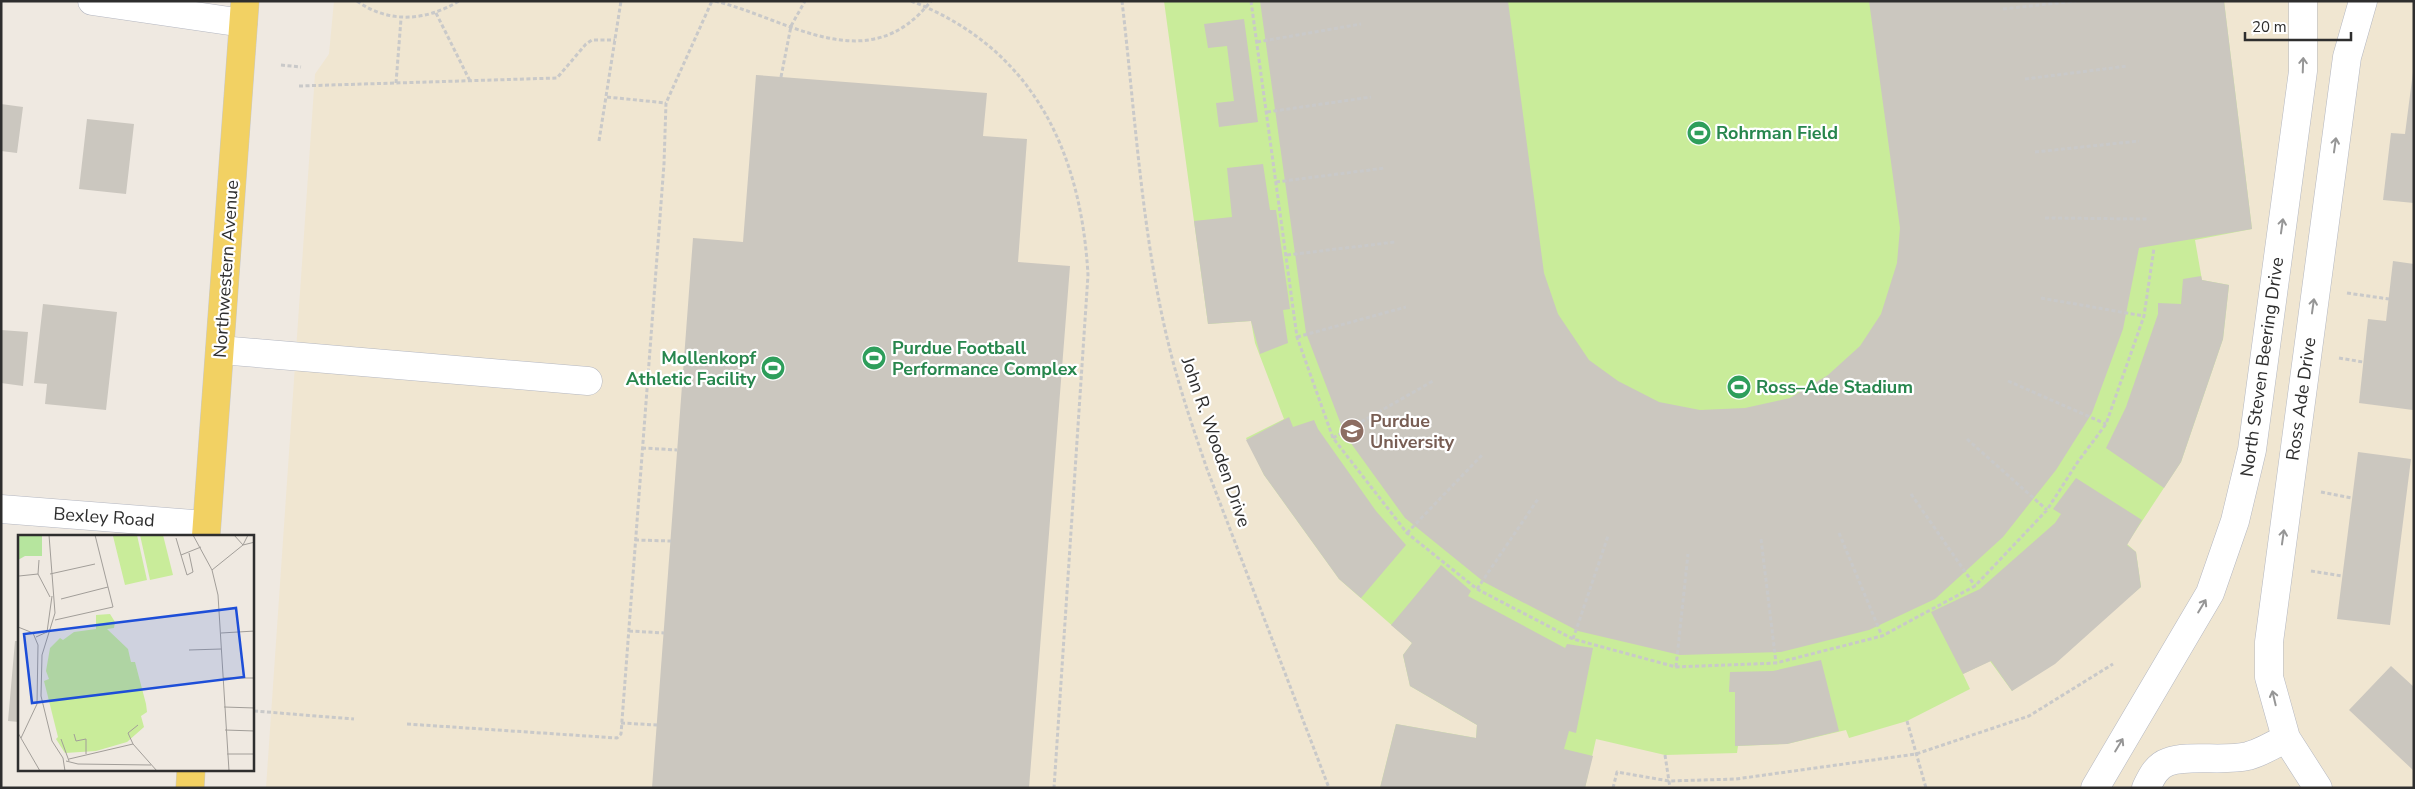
<svg xmlns="http://www.w3.org/2000/svg" width="2415" height="789" font-family="'Nunito Sans',sans-serif">
<style>
.education{fill:#f0e6d1}
.pitch{fill:#c9ec9a}
.building{fill:#cbc7bf}
.lines{fill:none;stroke-linecap:round;stroke-linejoin:round}
.minor-casing{stroke:#b4b7c1;stroke-width:29}
.major-casing{stroke:#c9c9c9;stroke-width:29}
.path{stroke:#c9c9c9;stroke-width:3;stroke-dasharray:4 2.5;stroke-linecap:butt}
.minor{stroke:#fff;stroke-width:28}
.major{stroke:#f2d163;stroke-width:28}
.oneway{stroke:#969696}
.labels{text-anchor:middle;stroke-width:4.5;stroke-linejoin:round;paint-order:stroke}
.leisure-label{font-size:18px;font-weight:bold;fill:#27864d;stroke:#fff;text-anchor:start}
.street-label{font-size:18px;fill:#2e2e2e;stroke:#fff}
.education-label{font-size:18px;font-weight:bold;fill:#785e54;stroke:#fff;text-anchor:start}
.inset-road{fill:none;stroke:#a29e99;stroke-width:1}
.view{fill:#1d4ed8;fill-opacity:0.15;stroke:#1d4ed8;stroke-width:2.5}
.inset-edge{fill:none;stroke:#2e2e2e;stroke-width:2.5}
</style>
<rect width="100%" height="100%" fill="#efe9e1"/>
<path class="education" d="M334,1H2414V788H266L315,74L329,54Z"/>
<path class="pitch" d="M1164,1H2224L2252,229L2195,240L2202,280L2229,285L2223,339L2181,462L2127,544L2136,552L2141,587L2012,691L1990,661L1963,674L1970,689L1907,721L1849,738L1846,730L1787,744L1738,746L1737,753L1665,755L1596,739L1585,788H1380L1396,724L1476,738L1477,725L1410,686L1403,655L1412,643L1339,579L1264,475L1246,438L1284,419L1255,343L1251,321L1208,324Z"/>
<path class="building" d="M1260,1H1508L1544,273L1558,314L1589,360L1618,381L1659,402L1700,410L1745,408L1790,398L1828,375L1860,346L1881,314L1897,263L1900,228L1869,1H2224L2252,229L2139,248L2123,329L2092,413L2056,470L2003,537L1935,599L1869,630L1781,652L1680,655L1578,631L1484,582L1405,518L1345,435L1306,333Z
M1244,19L1258,122L1219,127L1216,103L1234,101L1227,46L1208,48L1204,24Z
M2413,72H2414V203L2383,200L2391,133L2405,134Z
M756,75L987,93L983,136L1027,139L1018,262L1070,266L1029,788H652L693,238L743,242Z
M1,104L23,107L17,153L1,151Z
M87,119L134,124L126,194L79,189Z
M1263,164L1270,210H1276L1290,309L1283,310L1288,343L1260,354L1251,321L1208,324L1194,221L1232,217L1227,168Z
M2393,261L2414,264L2413,410L2359,403L2368,319L2386,321Z
M2201,276L2202,280L2229,285L2223,339L2181,462L2164,488L2106,448L2126,407L2158,314V303L2181,304L2183,279Z
M43,304L117,312L106,410L45,404L47,384L34,383Z
M1,330L28,332L23,386L1,383Z
M1289,417L1293,427L1314,420L1318,429L1376,511L1406,545L1361,598L1339,579L1264,475L1246,440Z
M2358,452L2411,459L2390,625L2337,619Z
M2076,478L2142,520L2127,545L2136,552L2141,587L2055,664L2012,691L1991,661L1963,674L1931,612L1980,589L2055,523L2061,514L2053,509Z
M1441,565L1471,591L1468,596L1565,648L1567,644L1593,648L1576,733L1569,731L1564,749L1593,756L1585,788H1380L1396,724L1476,738L1477,725L1410,686L1403,655L1412,643L1391,625Z
M15,641H19V722L8,721Z
M1821,660L1839,731L1787,744L1735,746V692H1729L1730,672L1773,671Z
M2391,666L2414,687V771L2349,710Z"/>
<g class="lines">
<defs>
<path id="minor" d="M92,1L243,23
M220,350L588,381
M1,509L206,525
M2095,788L2210,593L2235,521L2252,450L2303,71V1
M2146,788C2151,778 2156,766 2168,762C2189,754 2223,762 2248,756C2262,752 2274,745 2286,738
M2318,788L2286,738L2269,677V642L2347,57L2363,1"/>
<path id="major" d="M206,536L245,1
M190,788L191,770"/>
</defs>
<use href="#minor" class="minor-casing"/>
<use href="#major" class="major-casing"/>
<path class="path" d="M357,1C389,24 426,21 459,1
M715,1C789,19 868,81 931,1
M911,1C1033,48 1081,151 1088,275L1054,788
M1122,1C1135,113 1142,237 1169,346C1179,387 1193,428 1207,469L1329,788
M1251,1L1297,337L1333,438L1407,533L1477,589L1573,639L1676,667L1776,663L1882,636L1975,586L2047,510L2077,463L2106,424L2144,316L2154,248
M2003,9L2076,1
M436,13L470,81
M1257,42L1361,24
M281,65L301,67
M781,77L791,26L805,1
M2025,79L2128,66
M396,83L401,19
M299,86L557,78L586,44L592,40H615
M607,97L666,103
M1267,112L1371,97
M599,141L621,1
M2035,152L2139,141
M1276,182L1385,168
M2045,218L2149,219
M1287,255L1395,242
M2347,293L2389,299
M2041,298L2144,316
M1297,337L1406,307
M2339,358L2363,362
M2008,381L2106,424
M1333,438L1433,381
M1967,439L2047,510
M642,448L677,450
M2321,492L2352,498
M1911,494L1975,586
M1407,533L1483,454
M1839,533L1882,636
M1761,539L1776,663
M635,540L671,541
M2311,571L2342,576
M1477,589L1538,499
M629,631L664,633
M1573,639L1608,536
M1676,667L1688,554
M254,711L354,719
M1907,721L1926,788
M621,723L657,725
M407,724L617,738L621,734L664,164L666,103L712,1
M1665,755L1670,788
M1613,788L1617,772L1669,781L1736,779L1916,754L2029,716L2113,664"/>
<use href="#minor" class="minor"/>
<use href="#major" class="major"/>
</g>
<defs><path id="oneway-shaft" d="M-6 0H5M1.5-3L5.5 0L1.5 3" fill="none" stroke-width="1.6" stroke-linecap="round" stroke-linejoin="round" transform="scale(1.25)"/></defs>
<g class="oneway">
<use href="#oneway-shaft" transform="translate(2303 65) rotate(-88)"/>
<use href="#oneway-shaft" transform="translate(2335 145) rotate(-82)"/>
<use href="#oneway-shaft" transform="translate(2282 226) rotate(-82)"/>
<use href="#oneway-shaft" transform="translate(2313 306) rotate(-82)"/>
<use href="#oneway-shaft" transform="translate(2283 537) rotate(-82)"/>
<use href="#oneway-shaft" transform="translate(2202 606) rotate(-59)"/>
<use href="#oneway-shaft" transform="translate(2274 698) rotate(-103)"/>
<use href="#oneway-shaft" transform="translate(2119 745) rotate(-59)"/>
</g>
<defs>
<symbol id="stadium-disc" viewBox="-11 -11 22 22"><circle r="9.5" fill="#2e9e5b" stroke="#fff"/><path d="M0-5a6.5 5 0 1 0 0 10a6.5 5 0 1 0 0-10ZM-3.5-1.8h7v3.6h-7Z" fill="#fff"/></symbol>
<symbol id="university-disc" viewBox="-11 -11 22 22"><circle r="9.5" fill="#8d6e63" stroke="#fff"/><path d="M0-5L7-2L0 1L-7-2ZM-4 1L0 2.5L4 1V4Q0 6-4 4Z" fill="#fff"/></symbol>
</defs>
<g fill-rule="evenodd">
<use href="#stadium-disc" x="1685" y="119" width="28" height="28"/>
<use href="#stadium-disc" x="860" y="344" width="28" height="28"/>
<use href="#stadium-disc" x="759" y="354" width="28" height="28"/>
<use href="#stadium-disc" x="1725" y="373" width="28" height="28"/>
<use href="#university-disc" x="1338" y="417" width="28" height="28"/>
</g>
<g class="labels">
<g class="leisure-label">
<text x="1716" y="139">Rohrman Field</text>
<text x="892" y="354">Purdue Football<tspan x="892" dy="21">Performance Complex</tspan></text>
<text x="756" y="364" text-anchor="end">Mollenkopf<tspan x="756" dy="21">Athletic Facility</tspan></text>
<text x="1756" y="393">Ross–Ade Stadium</text>
</g>
<g class="street-label">
<text transform="translate(226 269) rotate(-86)" y="6">Northwestern Avenue</text>
<text transform="translate(2262 367) rotate(-82)" y="6">North Steven Beering Drive</text>
<text transform="translate(2301 399) rotate(-82)" y="6">Ross Ade Drive</text>
<text transform="translate(1216 442) rotate(71)" y="6">John R. Wooden Drive</text>
<text transform="translate(104 517) rotate(4)" y="6">Bexley Road</text>
</g>
<g class="education-label">
<text x="1370" y="427">Purdue<tspan x="1370" dy="21">University</tspan></text>
</g>
</g>
<g transform="translate(18 535)">
<rect width="236" height="236" fill="#efe9e1"/>
<path d="M0,0H24V21H7L0,25Z" fill="#b6e59e"/>
<path d="M119,0L129,45L107,50L95,1ZM122,0H145L155,40L132,45ZM92,79L97,87L96,93L89,94L110,114L113,127H117L128,169L129,177L123,181L126,192L109,207L78,216L47,218L38,204L40,202L26,146L31,144L28,136L32,113L42,103L45,105L56,97L78,94V80Z" fill="#c9ec9a"/>
<path class="inset-road" d="M31,0L37,78L24,120L23,161L34,206L45,223L47,236M175,0L194,35L200,60L211,236M216,0L225,10L237,7M158,3L163,20M171,18L175,37L169,40L163,20L183,12M21,25L20,39L32,62M194,35L225,10L230,0M32,39L77,29M1,41L20,39M43,64L90,52M37,85L95,72L77,0M0,92L15,98L20,110L19,169L3,203M203,98L237,96M18,102L29,97L34,61M171,115L203,114M205,143H237M206,172L237,173M207,195L237,196M0,198L22,236M56,199L58,206L68,204V219M43,204L51,226M115,209L110,198L120,190M209,219H237M51,224L115,209L139,236M48,226L60,229L133,230"/>
<path class="view" d="M218,73L226,142L14,168L6,99Z"/>
<rect width="236" height="236" class="inset-edge"/>
</g>
<rect width="2415" height="789" fill="none" stroke="#2e2e2e" stroke-width="5"/>
<path d="M2245 32v8h106v-8" fill="none" stroke="#2e2e2e" stroke-width="2.5"/>
<text x="2252" y="32" font-size="15" fill="#2e2e2e" stroke="#ffffff" stroke-width="4" paint-order="stroke">20 m</text>
</svg>
